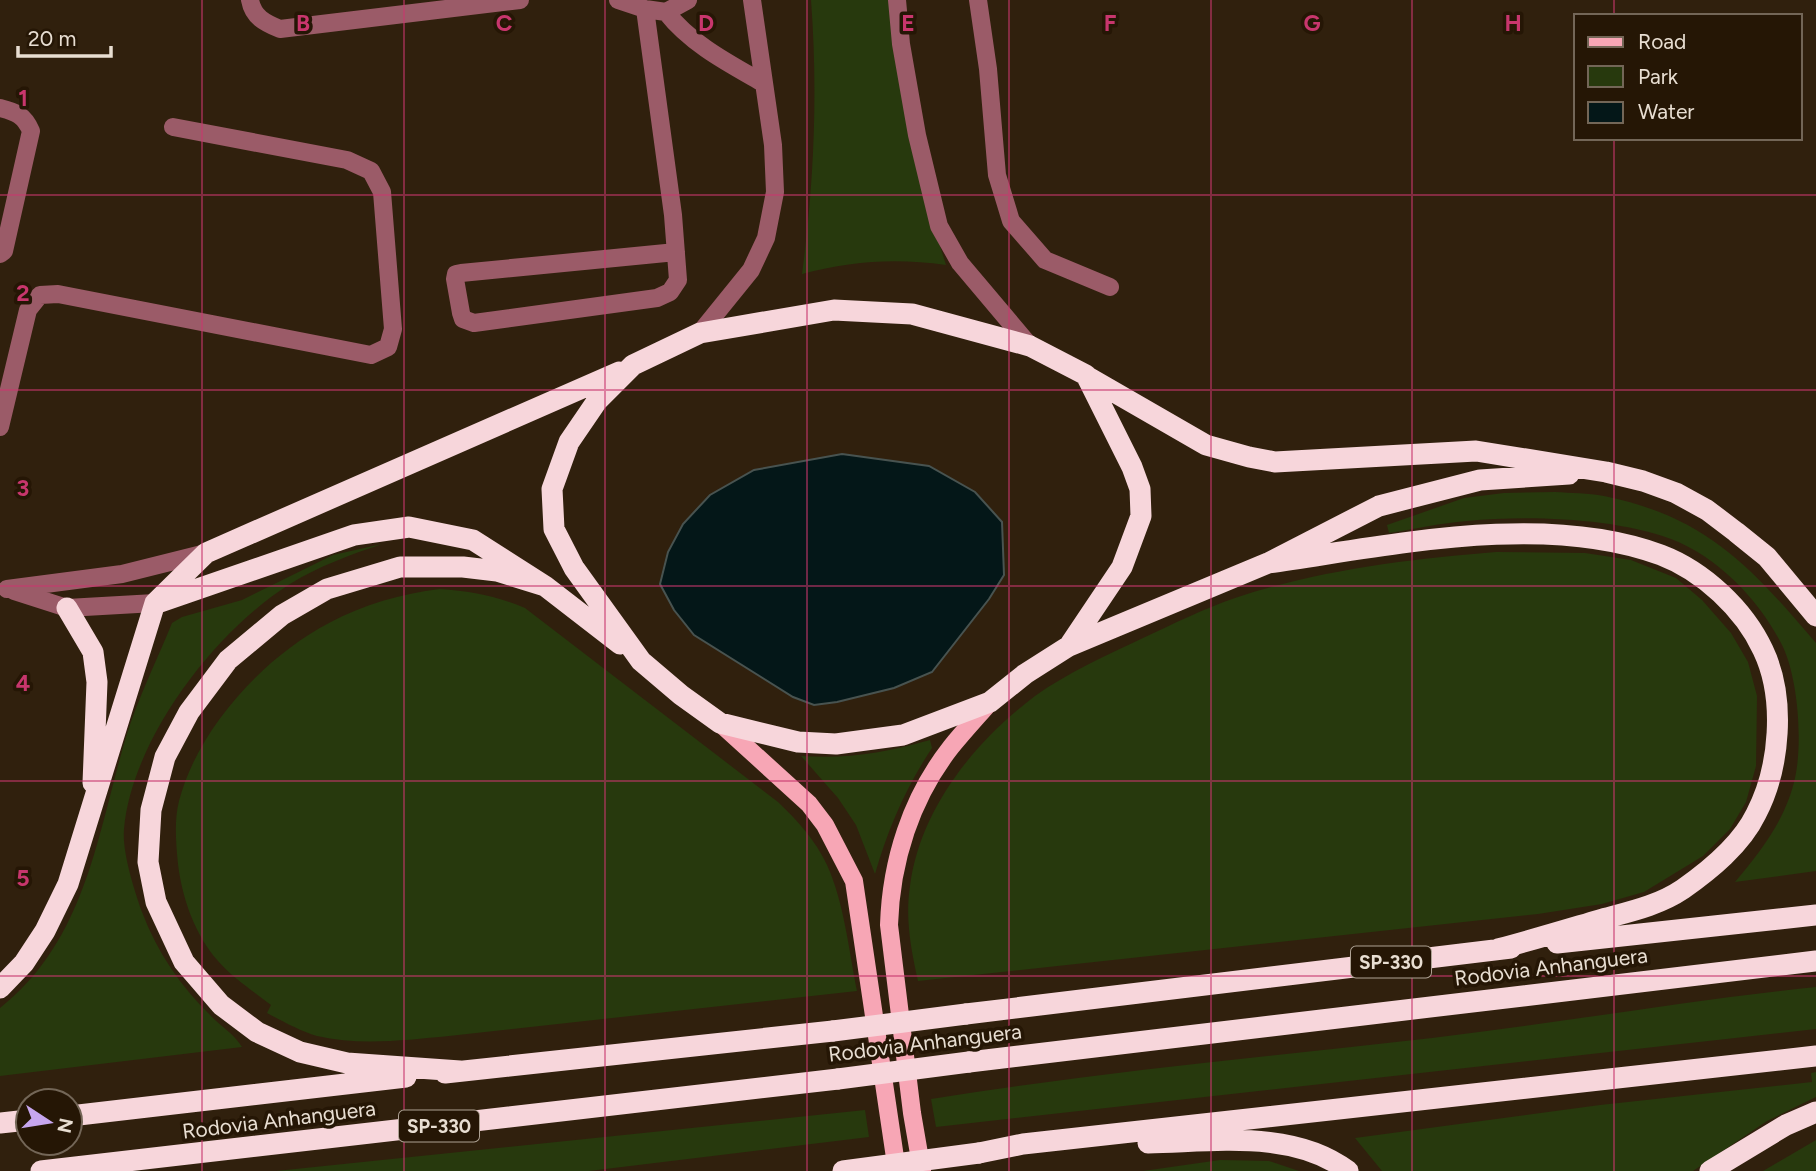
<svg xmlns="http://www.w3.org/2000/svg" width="1816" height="1171" font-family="Figtree,sans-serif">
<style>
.green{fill:#27390d}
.water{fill:#041718;stroke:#485350;stroke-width:2}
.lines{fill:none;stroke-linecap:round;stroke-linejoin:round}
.minor{stroke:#9b5b68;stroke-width:18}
.major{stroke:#f7a6b5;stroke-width:18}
.highway{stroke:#f7d6db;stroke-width:21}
.highway-bridge{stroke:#f7d6db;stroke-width:21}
.grid{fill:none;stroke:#c8366d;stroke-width:2;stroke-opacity:0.55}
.labels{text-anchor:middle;stroke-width:7;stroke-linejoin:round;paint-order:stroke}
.shield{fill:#251605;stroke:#aea294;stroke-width:2}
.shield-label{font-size:19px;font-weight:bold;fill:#e8ded2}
.street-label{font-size:21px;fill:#e8ded2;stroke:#251605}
.grid-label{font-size:23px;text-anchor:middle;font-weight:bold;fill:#c8366d;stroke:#251605;stroke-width:7;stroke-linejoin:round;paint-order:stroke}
</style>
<rect width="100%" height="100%" fill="#30200d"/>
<path class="green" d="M811,0H890L930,214L946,265C896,258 851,261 802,274C814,183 818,92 811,0Z
M1555,492C1571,493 1588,493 1604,496C1707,517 1751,567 1816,643V871L1735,882C1761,851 1786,819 1795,778C1803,742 1798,675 1781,643C1758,599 1718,557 1671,539C1614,518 1528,515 1467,521C1441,523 1415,529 1389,533L1387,525L1464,498L1504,493Z
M382,544C350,555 319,566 290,584C215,631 132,739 124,829C122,852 134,889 142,912C157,952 181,987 212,1017C222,1027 235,1035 242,1047L0,1076V1008C86,940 97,835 126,737C138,698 157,660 172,623L182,617L242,600L333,555Z
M1496,552L1585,553L1631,560L1676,578L1702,600L1731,633L1748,662L1757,696L1756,766L1746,802L1730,829L1703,856L1644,892L1602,904L1538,914L918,981C911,949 905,919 910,886C920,809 974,742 1035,696C1067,673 1107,655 1143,638C1173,624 1203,609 1235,598C1319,570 1409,559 1496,552Z
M440,589C470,591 497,596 525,608L778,802C797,820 816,841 827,865C844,902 849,951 857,991L449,1036C406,1040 360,1046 317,1036C300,1031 282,1021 267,1013L271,1005C253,991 233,978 218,961C195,935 182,898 178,864C176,844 174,821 179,801C198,728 264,657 329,623C364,604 401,594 440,589Z
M930,740L932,748C906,787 888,829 875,874L856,825L838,798L801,756C848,759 884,753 930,740Z
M1816,987V1029L936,1127L931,1099C1097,1072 1265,1057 1432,1038C1560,1023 1688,1000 1816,987Z
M1816,1072V1097L1767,1121L1693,1171H1382L1355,1138L1600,1105L1812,1082L1811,1073Z
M865,1110L869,1137L589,1171H276Z
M1816,1140V1171H1763Z
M1220,1160L1269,1161L1299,1171H1143Z"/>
<path class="water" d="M842,454L929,466L975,492L1002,522L1004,575L989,599L932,672L894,688L837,702L814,705L793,697L694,635L674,610L660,584L668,552L683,524L710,495L754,470Z"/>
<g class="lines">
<path class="minor" d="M250,0C253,17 265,23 280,29L520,0
M618,0L645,9L666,12L688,0
M897,0L901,44L917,135L939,226L960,263L1030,346
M978,0L988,69L997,175L1011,221L1045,260L1110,287
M645,9L673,215L678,280L670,292L657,298L474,323L463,319L461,313L455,279L456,274L461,273L676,252
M666,12C691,44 728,63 763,83
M0,108C16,112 24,115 31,131L4,251L0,254
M700,333L751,270L766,238L775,192L773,145L752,0
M0,427L28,310L40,295L58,294L371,355L388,347L393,329L382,192L371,171L347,160L173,127
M7,589L122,574L206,553
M14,591L67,608L155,603"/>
<path class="major" d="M720,723L809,804L825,825L854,881L897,1171
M922,1171L912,1113L889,925C891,861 911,798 951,747C963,732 977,717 990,702"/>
<path class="highway" d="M834,310L912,314L1030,346L1086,375L1132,467L1140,489L1141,516L1122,567L1069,646L1025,674L990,702L903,735L836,744L798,742L720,723L681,695L641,661L574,568L554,529L552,489L569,442L597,401L633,365L700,333Z
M1088,377L1206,445L1249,457L1275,462L1476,451L1606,472L1643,481L1676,493L1707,510L1736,532L1767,557L1816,616
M1268,563C1389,546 1543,511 1661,555C1703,571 1744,609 1763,650C1786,698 1780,768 1756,814C1741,845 1710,870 1683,889C1658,906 1628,912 1599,920C1565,930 1532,940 1498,949
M160,602L354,535L409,527L473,540L545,586L620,644
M67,608L93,652L97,682L93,783
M1069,646L1268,563L1379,506L1480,480L1569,474
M1557,943L1816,915
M0,988L24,963L45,931L68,884L155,603L206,553L619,372
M966,1014L1511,948
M969,1062L1816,961
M460,1071L347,1063L300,1052L257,1032L221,1005L184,962L156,902L148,862L151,810L165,757L189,712L228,660L282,615L327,589L400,567H463L497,571L545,586
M445,1073L833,1031
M70,1116L406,1077
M0,1123L28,1120
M1148,1143C1213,1142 1292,1129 1348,1171
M979,1153L1023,1144L1816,1056
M41,1171L838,1079
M1710,1171L1786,1125L1816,1112"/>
<path class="highway-bridge" d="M833,1031L966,1014
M838,1079L969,1062
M843,1171L979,1153"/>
</g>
<path class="grid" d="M202,0V1171M404,0V1171M605,0V1171M807,0V1171M1009,0V1171M1211,0V1171M1412,0V1171M1614,0V16M1614,138V1171M0,195H1816M0,390H1816M0,586H1816M0,781H1816M0,976H1816"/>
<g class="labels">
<g class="shield">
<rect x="1351" y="946.5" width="80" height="31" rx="5"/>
<rect x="399" y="1110.5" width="80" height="31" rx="5"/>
</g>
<g class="shield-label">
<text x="1391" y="969">SP-330</text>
<text x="439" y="1133">SP-330</text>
</g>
<g class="street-label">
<text transform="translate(1551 967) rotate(-7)" y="7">Rodovia Anhanguera</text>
<text transform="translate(925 1043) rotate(-7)" y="7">Rodovia Anhanguera</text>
<text transform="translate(279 1120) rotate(-7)" y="7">Rodovia Anhanguera</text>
</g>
</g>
<g class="grid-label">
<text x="303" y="31">B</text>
<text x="504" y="31">C</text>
<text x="706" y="31">D</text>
<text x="908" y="31">E</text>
<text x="1110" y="31">F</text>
<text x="1312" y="31">G</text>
<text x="1513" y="31">H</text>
<text x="23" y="106">1</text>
<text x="23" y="301">2</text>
<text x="23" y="496">3</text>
<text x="23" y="691">4</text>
<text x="23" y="886">5</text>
</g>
<rect x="1574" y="14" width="228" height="126" fill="#251605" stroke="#736657" stroke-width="2"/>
<rect x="1588" y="37" width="35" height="10" fill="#f7a6b5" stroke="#736657" stroke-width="2"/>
<text x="1638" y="49" font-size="21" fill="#e8ded2">Road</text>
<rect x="1588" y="66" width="35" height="21" fill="#27390d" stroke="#736657" stroke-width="2"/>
<text x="1638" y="84" font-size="21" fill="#e8ded2">Park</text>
<rect x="1588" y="102" width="35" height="21" fill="#041718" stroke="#736657" stroke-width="2"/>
<text x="1638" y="119" font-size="21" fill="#e8ded2">Water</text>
<g transform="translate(49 1122) rotate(102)"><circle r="33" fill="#251605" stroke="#736657" stroke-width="2"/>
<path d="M0-5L12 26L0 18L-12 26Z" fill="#c7a6ef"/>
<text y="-10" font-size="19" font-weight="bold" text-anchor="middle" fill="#e8ded2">N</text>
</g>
<path d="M18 46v10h93v-10" fill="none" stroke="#e8ded2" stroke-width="3.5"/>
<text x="28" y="46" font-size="21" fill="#e8ded2" stroke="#251605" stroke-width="5" paint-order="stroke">20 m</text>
</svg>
